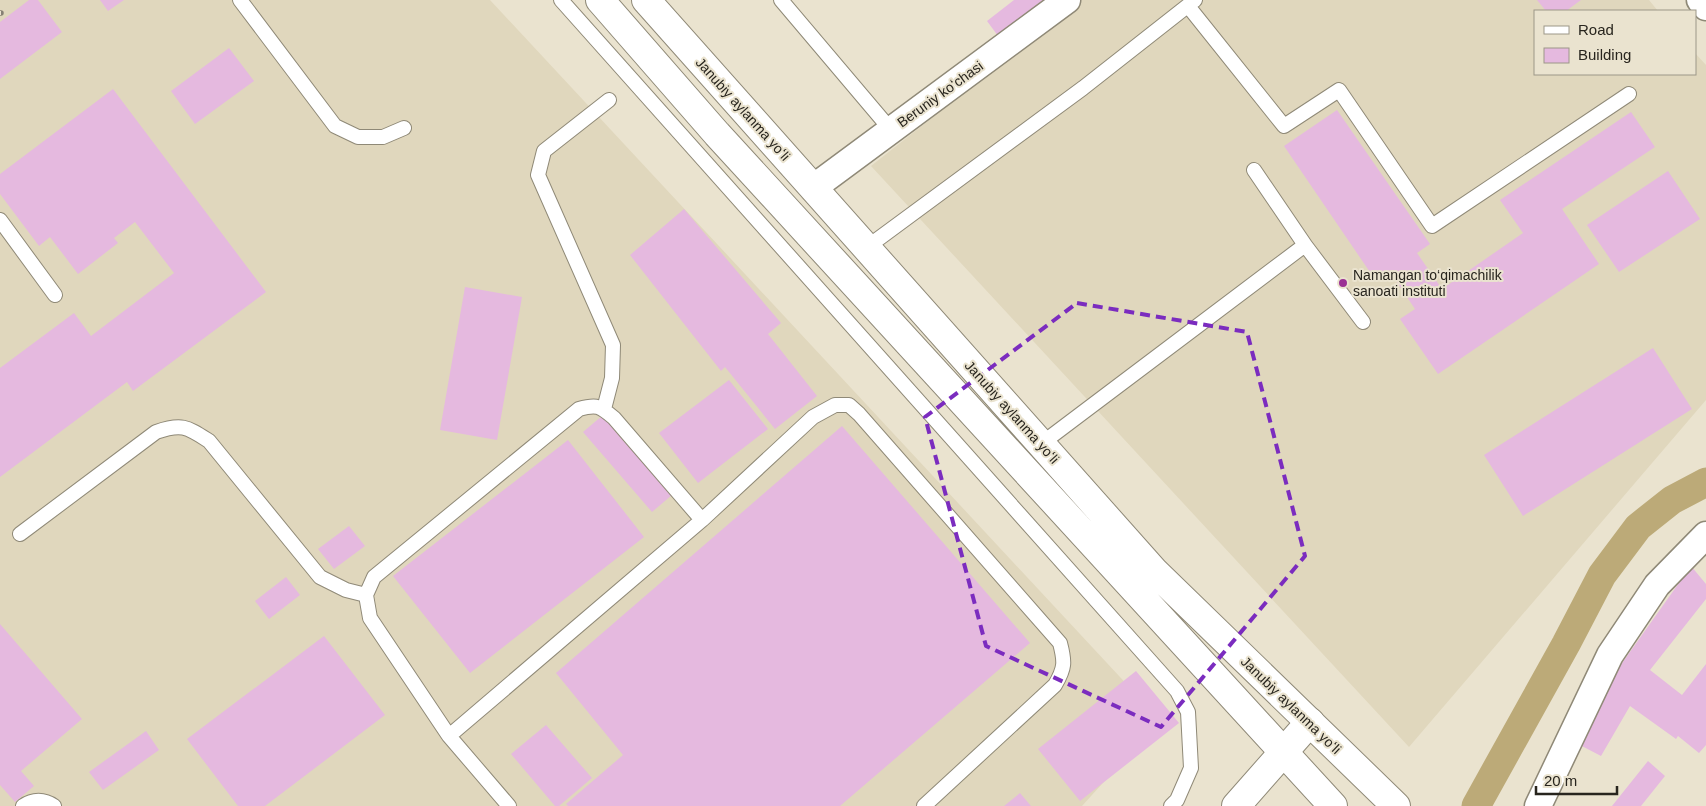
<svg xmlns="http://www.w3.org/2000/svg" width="1706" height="806" font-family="Helvetica,sans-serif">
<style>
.built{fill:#e0d7bd}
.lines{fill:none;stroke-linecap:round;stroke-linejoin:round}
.canal{stroke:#bcaa78;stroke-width:29}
.building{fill:#e5b9df}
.service-casing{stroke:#8f8977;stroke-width:16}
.minor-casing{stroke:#8f8977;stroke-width:29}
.tertiary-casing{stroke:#8f8977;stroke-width:30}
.trunk-casing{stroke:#8f8977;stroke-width:30}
.service{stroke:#fff;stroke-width:14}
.minor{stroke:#fff;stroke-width:26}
.tertiary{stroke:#fff;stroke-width:28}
.trunk{stroke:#fff;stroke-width:28}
.rail-casing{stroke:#868174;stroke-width:5.5}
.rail{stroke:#eae3cf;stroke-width:4;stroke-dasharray:11;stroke-linecap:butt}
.marked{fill:none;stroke:#7b2cbf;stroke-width:4;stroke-dasharray:10 6;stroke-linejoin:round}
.poi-dot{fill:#9a3194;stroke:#eae3cf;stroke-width:2}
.labels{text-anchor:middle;stroke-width:4;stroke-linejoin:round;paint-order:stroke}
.street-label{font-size:14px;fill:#28251e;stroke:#eae3cf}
.poi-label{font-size:14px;fill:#28251e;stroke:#eae3cf;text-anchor:start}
</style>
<rect width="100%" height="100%" fill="#eae3cf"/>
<path class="built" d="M0,0H490L1160,720L1082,806H0Z
M1081,0H1649L1658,11H1535V74H1695V53L1706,65V400L1409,747L871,166Z"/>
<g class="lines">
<path class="canal" d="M1476,806L1566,644L1602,575L1638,527L1672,500L1706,482"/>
</g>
<path class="building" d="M29,0H38L62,32L0,79V22Z
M100,0H124L108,11Z
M1014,0H1054L1001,40L987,21Z
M1537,0H1581L1566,11H1546Z
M229,48L254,81L195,124L171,91Z
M113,89L266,292L133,391L127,382L0,477V368L74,313L91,336L174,273L135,222L114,238L118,243L78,274L50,237L39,246L0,194V174Z
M1337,110L1430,244L1417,253L1442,289L1523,233L1500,200L1631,112L1655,147L1562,209L1599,264L1438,374L1400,319L1415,309L1390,272L1376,281L1284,146Z
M1668,171L1700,219L1619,272L1587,225Z
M684,209L781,323L768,334L817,396L775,429L725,367L721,371L630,255Z
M465,287L522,297L497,440L440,430Z
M1653,348L1692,409L1523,516L1484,455Z
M729,380L768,429L698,483L659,433Z
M603,415L672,495L652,512L583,432Z
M842,426L1030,643L840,806H568L566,804L623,755L556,673Z
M568,440L644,537L470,673L393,576Z
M349,526L365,546L334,569L318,549Z
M1691,566L1706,584V599L1650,670L1682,695L1706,664V745L1699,753L1678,736L1676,739L1630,706L1601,756L1578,744L1615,673Z
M286,577L300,595L269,619L255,601Z
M0,624L82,719L21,771L34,786L15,802L0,785Z
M324,636L385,715L265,806H238L187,739Z
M1136,671L1179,723L1080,801L1038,749Z
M546,725L592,778L559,806H555L511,754Z
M146,731L159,750L103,790L89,772Z
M1648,761L1665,776L1641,806H1612Z
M1020,793L1031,806H1004Z"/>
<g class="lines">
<defs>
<path id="service" d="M240,0L335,126L358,137H383L404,128
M561,0L1177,691L1188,712L1191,768L1177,800L1171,806
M781,0L891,130
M1188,6L1284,126L1339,90L1432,226L1629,94
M0,220L55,295
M1305,245L1363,322
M866,248L1083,88L1195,0
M604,409L612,378L613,345L538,175L544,151L609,100
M1041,444L1305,245L1254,170
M20,534L156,432C182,423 187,427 209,441L320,577L346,590L366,595
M449,736L370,618L366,595L374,577L579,409C597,404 600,406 614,418L702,520
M23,806C33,799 44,799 54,806
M509,806L449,736L702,520L813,417L835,405H849L859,414L1060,643C1065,662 1065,668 1055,685L924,806"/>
<path id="minor" d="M1700,0L1706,7
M813,188L1067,0
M1538,806L1610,655L1657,585L1706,535"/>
<path id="tertiary" d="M1236,806L1310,722"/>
<path id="trunk" d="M600,0L717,134L1333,806
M646,0L1154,571L1396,806"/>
</defs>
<use href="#service" class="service-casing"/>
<use href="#minor" class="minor-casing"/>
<use href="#tertiary" class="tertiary-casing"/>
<use href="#trunk" class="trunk-casing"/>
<use href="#service" class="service"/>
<use href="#minor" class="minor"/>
<use href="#tertiary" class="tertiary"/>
<use href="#trunk" class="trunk"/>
<defs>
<path id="rail" d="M0,13H1"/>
</defs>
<use href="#rail" class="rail-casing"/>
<use href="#rail" class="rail"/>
</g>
<path class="marked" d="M1077,303L1247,332L1305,556L1161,727L986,646L925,417Z"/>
<circle class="poi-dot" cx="1343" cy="283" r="5"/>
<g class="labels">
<g class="street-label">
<text transform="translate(940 94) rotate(-36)" y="5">Beruniy koʻchasi</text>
<text transform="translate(743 109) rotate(48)" y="5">Janubiy aylanma yoʻli</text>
<text transform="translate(1012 412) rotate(48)" y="5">Janubiy aylanma yoʻli</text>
<text transform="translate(1291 705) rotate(44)" y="5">Janubiy aylanma yoʻli</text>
</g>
<g class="poi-label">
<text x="1353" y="280">Namangan to‘qimachilik<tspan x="1353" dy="16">sanoati instituti</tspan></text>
</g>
</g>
<rect x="1534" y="10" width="162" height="65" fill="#eae3cf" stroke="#9c9788"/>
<rect x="1544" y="26" width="25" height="8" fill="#ffffff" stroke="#9c9788"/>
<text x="1578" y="35" font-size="15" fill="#28251e">Road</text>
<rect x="1544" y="48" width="25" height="15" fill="#e5b9df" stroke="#9c9788"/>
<text x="1578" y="60" font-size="15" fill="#28251e">Building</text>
<path d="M1536 786v8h81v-8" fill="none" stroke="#28251e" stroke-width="2.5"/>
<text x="1544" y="786" font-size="15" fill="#28251e" stroke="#eae3cf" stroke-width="4" paint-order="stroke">20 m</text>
</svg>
